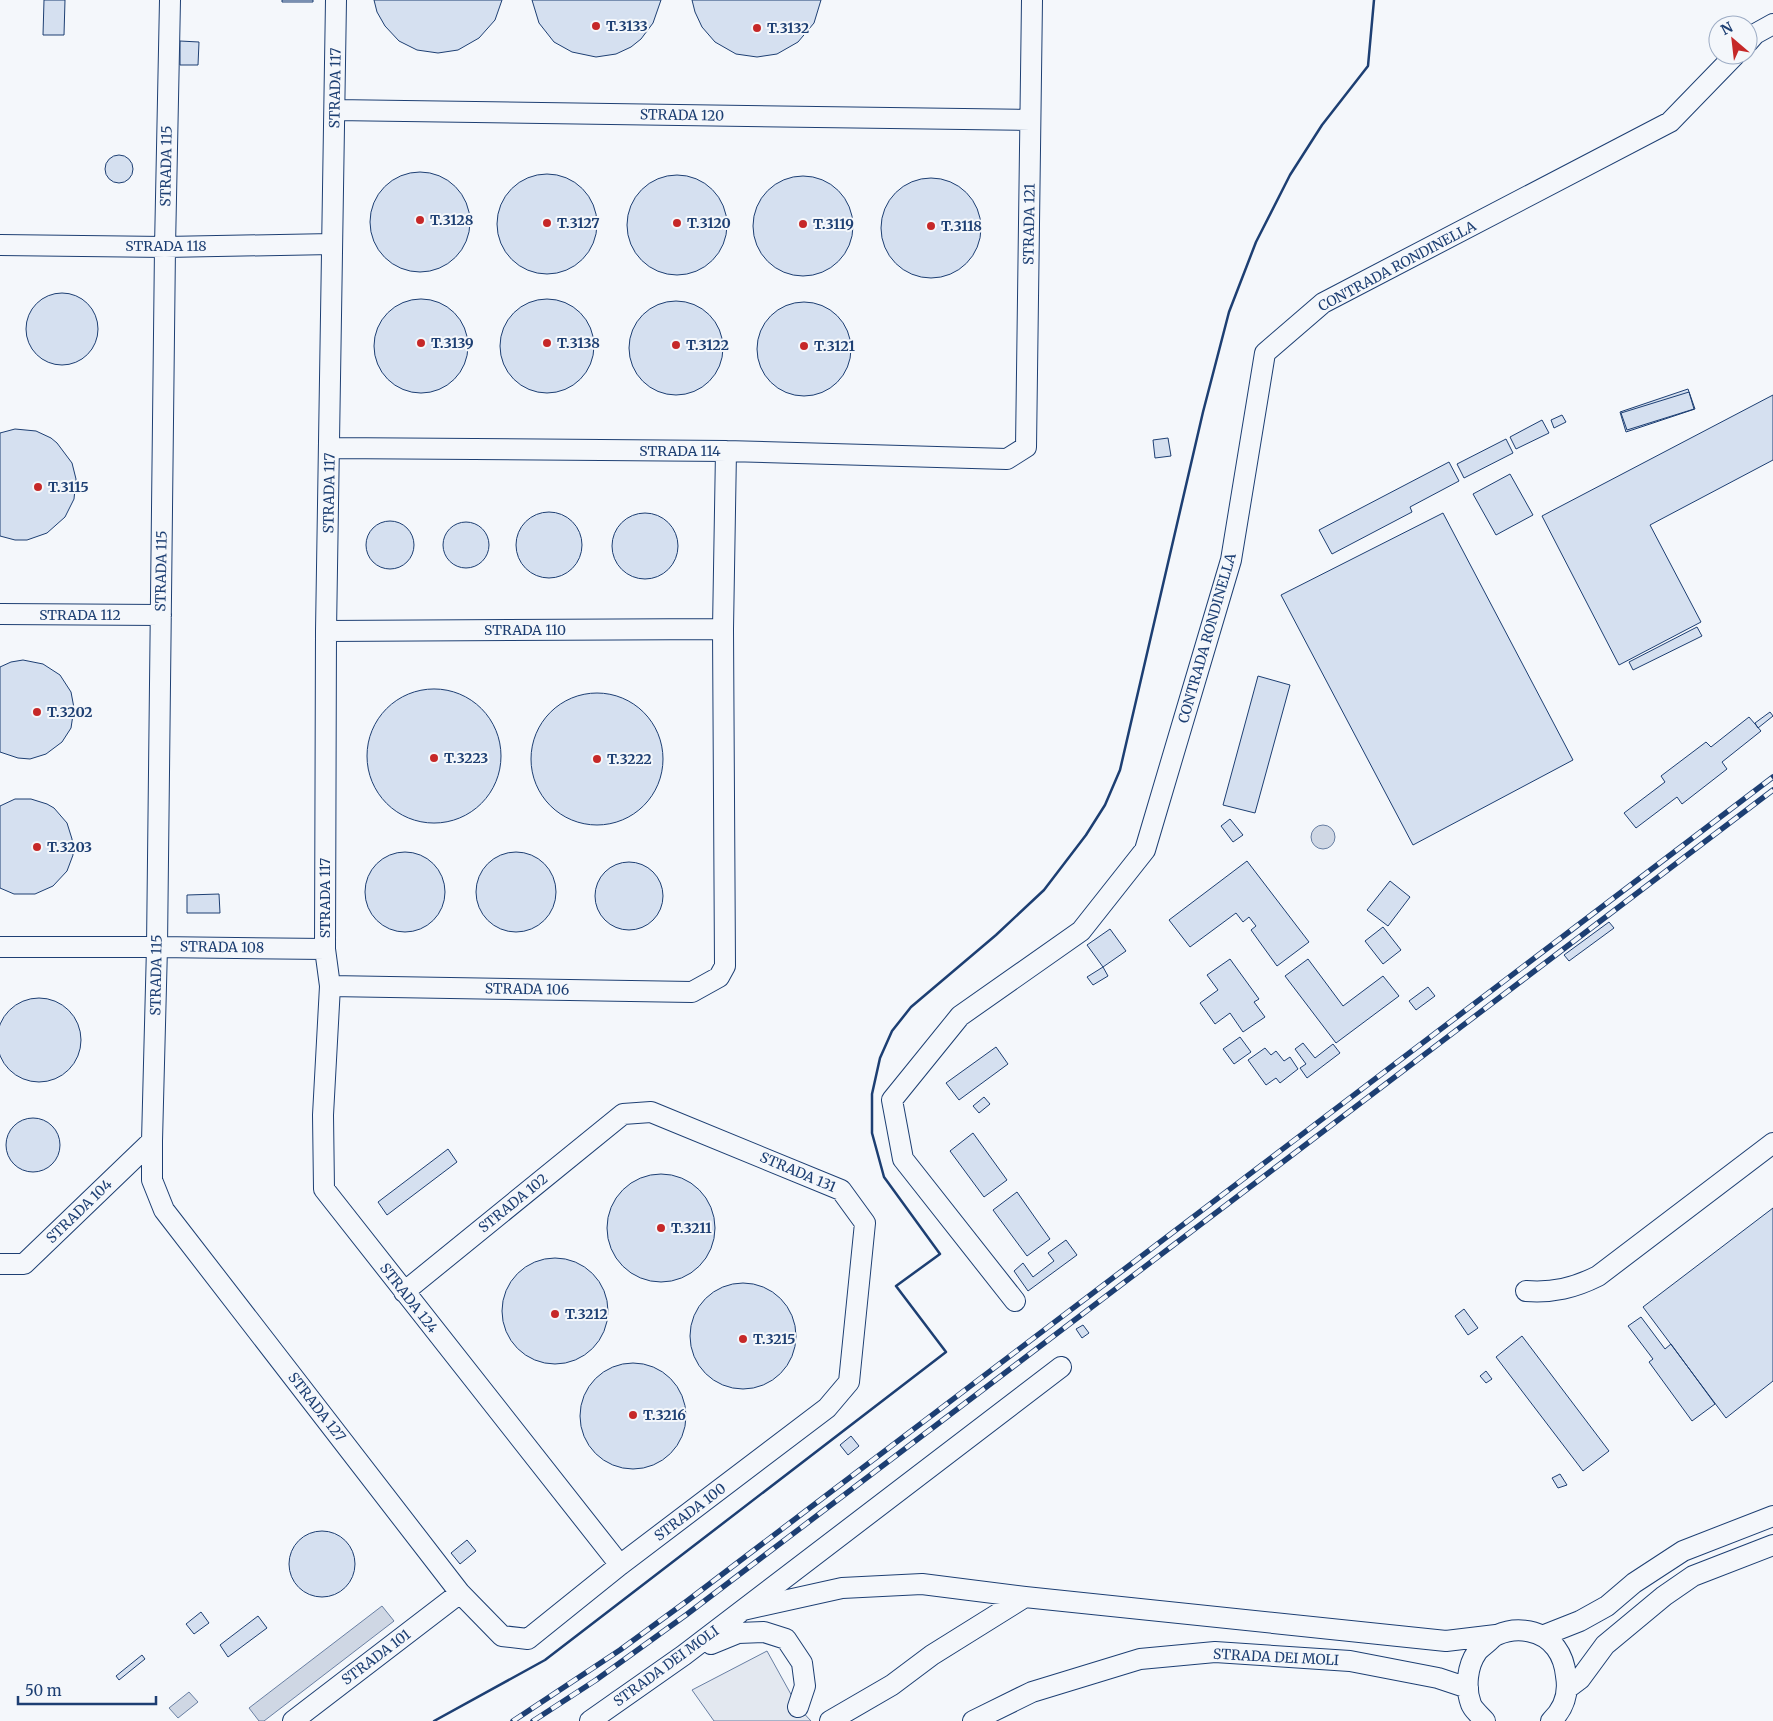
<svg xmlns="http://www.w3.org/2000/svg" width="1773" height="1721" font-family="Merriweather,serif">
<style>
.parking{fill:#e3e8f0;stroke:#687fa3}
.water{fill:#cfd7e4;stroke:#687fa3}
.building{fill:#d5e0f0;stroke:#1d3f73}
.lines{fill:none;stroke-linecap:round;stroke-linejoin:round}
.minor-casing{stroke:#1d3f73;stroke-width:22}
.minor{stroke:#f4f7fb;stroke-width:20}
.rail-casing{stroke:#1d3f73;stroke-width:5.5}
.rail{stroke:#f4f7fb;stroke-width:4;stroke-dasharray:11;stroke-linecap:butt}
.wall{stroke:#1d3f73;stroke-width:2.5}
.poi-dot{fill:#c62828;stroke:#f4f7fb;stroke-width:2}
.labels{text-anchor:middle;stroke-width:4;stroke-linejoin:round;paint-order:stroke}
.poi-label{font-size:14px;font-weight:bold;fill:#1d3f73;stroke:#f4f7fb;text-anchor:start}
.street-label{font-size:14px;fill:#1d3f73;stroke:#f4f7fb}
</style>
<rect width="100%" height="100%" fill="#f4f7fb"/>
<path class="parking" d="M767,1651L798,1707L811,1721H714L692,1690Z"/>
<path class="water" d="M1311 837a12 12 0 1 1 24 0a12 12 0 1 1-24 0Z
M382,1606L394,1621L264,1721H259L249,1708Z
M189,1692L198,1702L178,1718L169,1708Z"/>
<path class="building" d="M44,0H65L64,35H43Z
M282,0H313V2H282Z
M374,0H502L495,20L479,38L458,50L438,53L417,50L399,41L385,26L377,12Z
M532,0H661L653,23L641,39L631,47L616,54L596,57L572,52L554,42L539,23Z
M692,0H821L814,23L798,42L777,54L757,57L736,54L715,42L702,27L695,12Z
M180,41L199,42L198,65H180Z
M105 169a14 14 0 1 1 28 0a14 14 0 1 1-28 0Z
M370 222a50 50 0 1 1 100 0a50 50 0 1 1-100 0Z
M497 224a50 50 0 1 1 100 0a50 50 0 1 1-100 0Z
M627 225a50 50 0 1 1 100 0a50 50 0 1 1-100 0Z
M753 226a50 50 0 1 1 100 0a50 50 0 1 1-100 0Z
M881 228a50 50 0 1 1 100 0a50 50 0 1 1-100 0Z
M26 329a36 36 0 1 1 72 0a36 36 0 1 1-72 0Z
M500 346a47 47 0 1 1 94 0a47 47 0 1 1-94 0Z
M374 346a47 47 0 1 1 94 0a47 47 0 1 1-94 0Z
M629 348a47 47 0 1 1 94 0a47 47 0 1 1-94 0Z
M757 349a47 47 0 1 1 94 0a47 47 0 1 1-94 0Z
M1688,389L1695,409L1626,432L1620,412Z
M1689,392L1694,409L1627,430L1621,413Z
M1773,395V460L1650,525L1701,622L1619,665L1542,516Z
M1562,415L1566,422L1554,428L1551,420Z
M1542,420L1549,433L1516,449L1510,437Z
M15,429L36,431L51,438L57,443L72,463L76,479L74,499L65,517L47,533L27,540H15L0,536V433Z
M1168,438L1171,456L1155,458L1153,440Z
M1506,439L1513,453L1464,478L1457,464Z
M1449,462L1459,481L1410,507L1412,512L1332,554L1319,530Z
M1510,474L1533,515L1496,535L1473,494Z
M516 545a33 33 0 1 1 66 0a33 33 0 1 1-66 0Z
M612 546a33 33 0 1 1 66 0a33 33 0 1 1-66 0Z
M1443,513L1573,760L1413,845L1281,595Z
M366 545a24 24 0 1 1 48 0a24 24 0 1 1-48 0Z
M443 545a23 23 0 1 1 46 0a23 23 0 1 1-46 0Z
M1697,627L1702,636L1633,670L1629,662Z
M23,660L43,664L60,675L71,692L74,708L71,728L62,742L46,754L30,759L18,758L0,752V667L11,662Z
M1258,676L1290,685L1255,813L1223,805Z
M367 756a67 67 0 1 1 134 0a67 67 0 1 1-134 0Z
M531 759a66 66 0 1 1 132 0a66 66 0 1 1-132 0Z
M1770,712L1773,716L1758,728L1755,723Z
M1749,717L1761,731L1722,762L1727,769L1682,804L1677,797L1636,828L1624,813L1665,782L1661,776L1706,742L1711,747Z
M15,799H31L47,804L54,808L67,823L72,839L73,855L67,871L53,886L35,894H14L0,888V806Z
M1230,819L1243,835L1233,842L1221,826Z
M365 892a40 40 0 1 1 80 0a40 40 0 1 1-80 0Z
M476 892a40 40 0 1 1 80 0a40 40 0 1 1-80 0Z
M1247,861L1309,942L1277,966L1251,930L1256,926L1249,917L1243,922L1236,913L1190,947L1169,920Z
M595 896a34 34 0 1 1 68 0a34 34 0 1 1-68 0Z
M1390,881L1410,897L1388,926L1367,910Z
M219,894L220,913H187V895Z
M1609,922L1614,928L1569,961L1564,955Z
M1383,927L1401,950L1383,964L1365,941Z
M1110,929L1126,951L1103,967L1087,945Z
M1230,959L1259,999L1254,1002L1265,1017L1243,1032L1230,1013L1215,1024L1200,1003L1218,990L1207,975Z
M1308,959L1343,1006L1383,976L1399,996L1336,1043L1285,976Z
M1103,967L1108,976L1093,985L1087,977Z
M1428,987L1435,996L1416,1010L1409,1001Z
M-3 1040a42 42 0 1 1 84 0a42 42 0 1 1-84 0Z
M1240,1037L1251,1052L1234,1064L1223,1049Z
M1303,1043L1315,1058L1333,1044L1340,1053L1307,1078L1300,1068L1306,1064L1295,1049Z
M996,1047L1008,1064L959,1100L946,1083Z
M1265,1048L1271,1055L1276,1051L1284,1061L1290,1057L1298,1069L1280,1083L1276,1078L1266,1085L1248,1060Z
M984,1097L990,1104L979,1113L973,1106Z
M6 1145a27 27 0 1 1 54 0a27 27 0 1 1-54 0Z
M973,1133L1007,1180L984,1197L950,1151Z
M448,1149L457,1162L387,1215L378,1202Z
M607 1228a54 54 0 1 1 108 0a54 54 0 1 1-108 0Z
M1017,1192L1050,1239L1027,1256L993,1210Z
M1773,1208V1381L1726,1418L1643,1307Z
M1066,1240L1077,1255L1028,1291L1014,1271L1023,1263L1033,1277L1054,1261L1048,1253Z
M502 1311a53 53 0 1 1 106 0a53 53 0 1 1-106 0Z
M690 1336a53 53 0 1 1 106 0a53 53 0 1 1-106 0Z
M1464,1309L1478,1328L1468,1335L1455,1316Z
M1641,1317L1665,1349L1671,1344L1715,1404L1692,1421L1649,1362L1653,1359L1628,1326Z
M1083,1325L1089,1333L1082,1338L1076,1329Z
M1522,1336L1609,1451L1583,1471L1496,1357Z
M580 1416a53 53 0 1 1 106 0a53 53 0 1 1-106 0Z
M1486,1371L1492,1379L1486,1383L1480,1376Z
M851,1436L859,1446L848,1455L840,1445Z
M1560,1474L1567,1485L1558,1488L1552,1478Z
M289 1564a33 33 0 1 1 66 0a33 33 0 1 1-66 0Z
M467,1540L476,1551L460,1564L451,1553Z
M201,1612L209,1623L194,1634L186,1624Z
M258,1616L267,1628L228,1657L220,1645Z
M142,1655L145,1659L119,1680L116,1676Z"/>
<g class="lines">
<defs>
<path id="minor" d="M170,0L165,247L157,947L152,1141V1180L164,1210L460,1593L502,1636L528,1639L620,1565L827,1408L849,1382L865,1223L841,1190L651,1112L623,1114L404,1292
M336,0L326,631L325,949L330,986L323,1115L324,1189L620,1565
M1748,42L1755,34L1773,24
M335,110L1030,120
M0,245L165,247L332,244
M330,448L726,451L1007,459L1026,447L1032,0
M0,614L161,615
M326,631L723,629
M0,947H157L325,949
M330,986L692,992L719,977L725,966L723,629L726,451
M0,1264H24L152,1141
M1526,1291C1553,1293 1574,1288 1598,1276L1773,1143
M1015,1301L903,1159L892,1100L960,1016L1081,931L1145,850L1231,560L1265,353L1323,303L1670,122L1735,55
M743,1610L842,1588L922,1584L1025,1597L1446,1641L1496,1635
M1542,1636L1580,1621L1607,1606L1634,1583L1683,1551L1773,1516
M711,1644L738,1633L764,1632L786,1639L802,1663L805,1686L798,1707
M1568,1688L1580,1679L1605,1645L1664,1596L1693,1576L1773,1545
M293,1721L460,1593
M590,1721L684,1655L1061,1367
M830,1721L892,1685L932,1655L1025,1597
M973,1721L1032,1692L1140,1659L1215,1652L1350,1661L1438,1678L1468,1688
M1485,1721C1481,1716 1473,1710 1471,1704C1465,1688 1467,1666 1477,1652C1480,1648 1485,1645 1488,1642C1491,1639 1494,1636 1497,1635C1517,1626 1543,1630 1556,1648C1562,1656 1565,1666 1566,1676C1569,1693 1564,1709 1551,1721"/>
</defs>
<use href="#minor" class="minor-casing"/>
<use href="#minor" class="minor"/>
<defs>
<path id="rail" d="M513,1721L620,1650L687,1601L1773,777
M533,1721L596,1680L686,1615L1773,790"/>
</defs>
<use href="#rail" class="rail-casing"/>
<use href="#rail" class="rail"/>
<path class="wall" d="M434,1721L545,1660L946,1352L896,1286L940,1254L884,1177L872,1133V1094L880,1058L892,1031L911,1007L996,935L1044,890L1086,835L1105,805L1120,770L1203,412L1229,312L1256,242L1290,175L1322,125L1368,66L1374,0"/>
</g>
<g class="poi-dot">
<circle cx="596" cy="26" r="5"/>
<circle cx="757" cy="28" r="5"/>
<circle cx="420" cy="220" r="5"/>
<circle cx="547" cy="223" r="5"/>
<circle cx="677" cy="223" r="5"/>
<circle cx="803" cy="224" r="5"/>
<circle cx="931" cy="226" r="5"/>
<circle cx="421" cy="343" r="5"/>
<circle cx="547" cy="343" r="5"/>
<circle cx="676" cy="345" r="5"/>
<circle cx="804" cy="346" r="5"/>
<circle cx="38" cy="487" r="5"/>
<circle cx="37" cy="712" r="5"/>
<circle cx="434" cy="758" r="5"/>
<circle cx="597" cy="759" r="5"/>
<circle cx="37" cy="847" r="5"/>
<circle cx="661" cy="1228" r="5"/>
<circle cx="555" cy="1314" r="5"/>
<circle cx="743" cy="1339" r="5"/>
<circle cx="633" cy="1415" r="5"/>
</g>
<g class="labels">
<g class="poi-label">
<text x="606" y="31">T.3133</text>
<text x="767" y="33">T.3132</text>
<text x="430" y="225">T.3128</text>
<text x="557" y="228">T.3127</text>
<text x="687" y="228">T.3120</text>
<text x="813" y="229">T.3119</text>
<text x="941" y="231">T.3118</text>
<text x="431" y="348">T.3139</text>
<text x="557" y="348">T.3138</text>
<text x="686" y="350">T.3122</text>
<text x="814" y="351">T.3121</text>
<text x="48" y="492">T.3115</text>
<text x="47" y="717">T.3202</text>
<text x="444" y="763">T.3223</text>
<text x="607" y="764">T.3222</text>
<text x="47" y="852">T.3203</text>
<text x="671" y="1233">T.3211</text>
<text x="565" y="1319">T.3212</text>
<text x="753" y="1344">T.3215</text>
<text x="643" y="1420">T.3216</text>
</g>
<g class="street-label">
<text transform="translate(335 88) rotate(-89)" y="5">STRADA 117</text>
<text transform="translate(682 115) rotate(1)" y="5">STRADA 120</text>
<text transform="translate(166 166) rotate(-89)" y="5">STRADA 115</text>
<text transform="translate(1029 224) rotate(-89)" y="5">STRADA 121</text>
<text x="166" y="251">STRADA 118</text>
<text transform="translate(1397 266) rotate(-28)" y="5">CONTRADA RONDINELLA</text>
<text x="680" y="456">STRADA 114</text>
<text transform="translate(329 493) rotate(-89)" y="5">STRADA 117</text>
<text transform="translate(161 571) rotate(-89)" y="5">STRADA 115</text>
<text x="80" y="620">STRADA 112</text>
<text x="525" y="635">STRADA 110</text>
<text transform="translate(1207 638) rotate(-74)" y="5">CONTRADA RONDINELLA</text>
<text transform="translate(325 898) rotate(-90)" y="5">STRADA 117</text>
<text transform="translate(222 947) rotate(1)" y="5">STRADA 108</text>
<text transform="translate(156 975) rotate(-89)" y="5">STRADA 115</text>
<text transform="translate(527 989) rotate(1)" y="5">STRADA 106</text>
<text transform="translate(798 1172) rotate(23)" y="5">STRADA 131</text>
<text transform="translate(513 1203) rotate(-39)" y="5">STRADA 102</text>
<text transform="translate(79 1211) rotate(-44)" y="5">STRADA 104</text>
<text transform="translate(409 1298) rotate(52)" y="5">STRADA 124</text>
<text transform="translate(317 1407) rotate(52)" y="5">STRADA 127</text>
<text transform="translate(690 1512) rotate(-37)" y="5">STRADA 100</text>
<text transform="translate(376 1657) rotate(-37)" y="5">STRADA 101</text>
<text transform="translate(1276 1657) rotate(3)" y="5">STRADA DEI MOLI</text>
<text transform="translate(666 1666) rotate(-36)" y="5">STRADA DEI MOLI</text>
</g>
</g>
<g transform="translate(1733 40) rotate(332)"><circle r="24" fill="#f4f7fb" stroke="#9eadc5"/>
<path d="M0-4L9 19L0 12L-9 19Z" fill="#c62828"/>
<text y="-8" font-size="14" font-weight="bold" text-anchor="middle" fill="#1d3f73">N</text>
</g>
<path d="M18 1696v8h138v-8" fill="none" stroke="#1d3f73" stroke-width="2.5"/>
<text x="25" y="1696" font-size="15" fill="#1d3f73" stroke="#f4f7fb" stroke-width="4" paint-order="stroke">50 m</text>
</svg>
